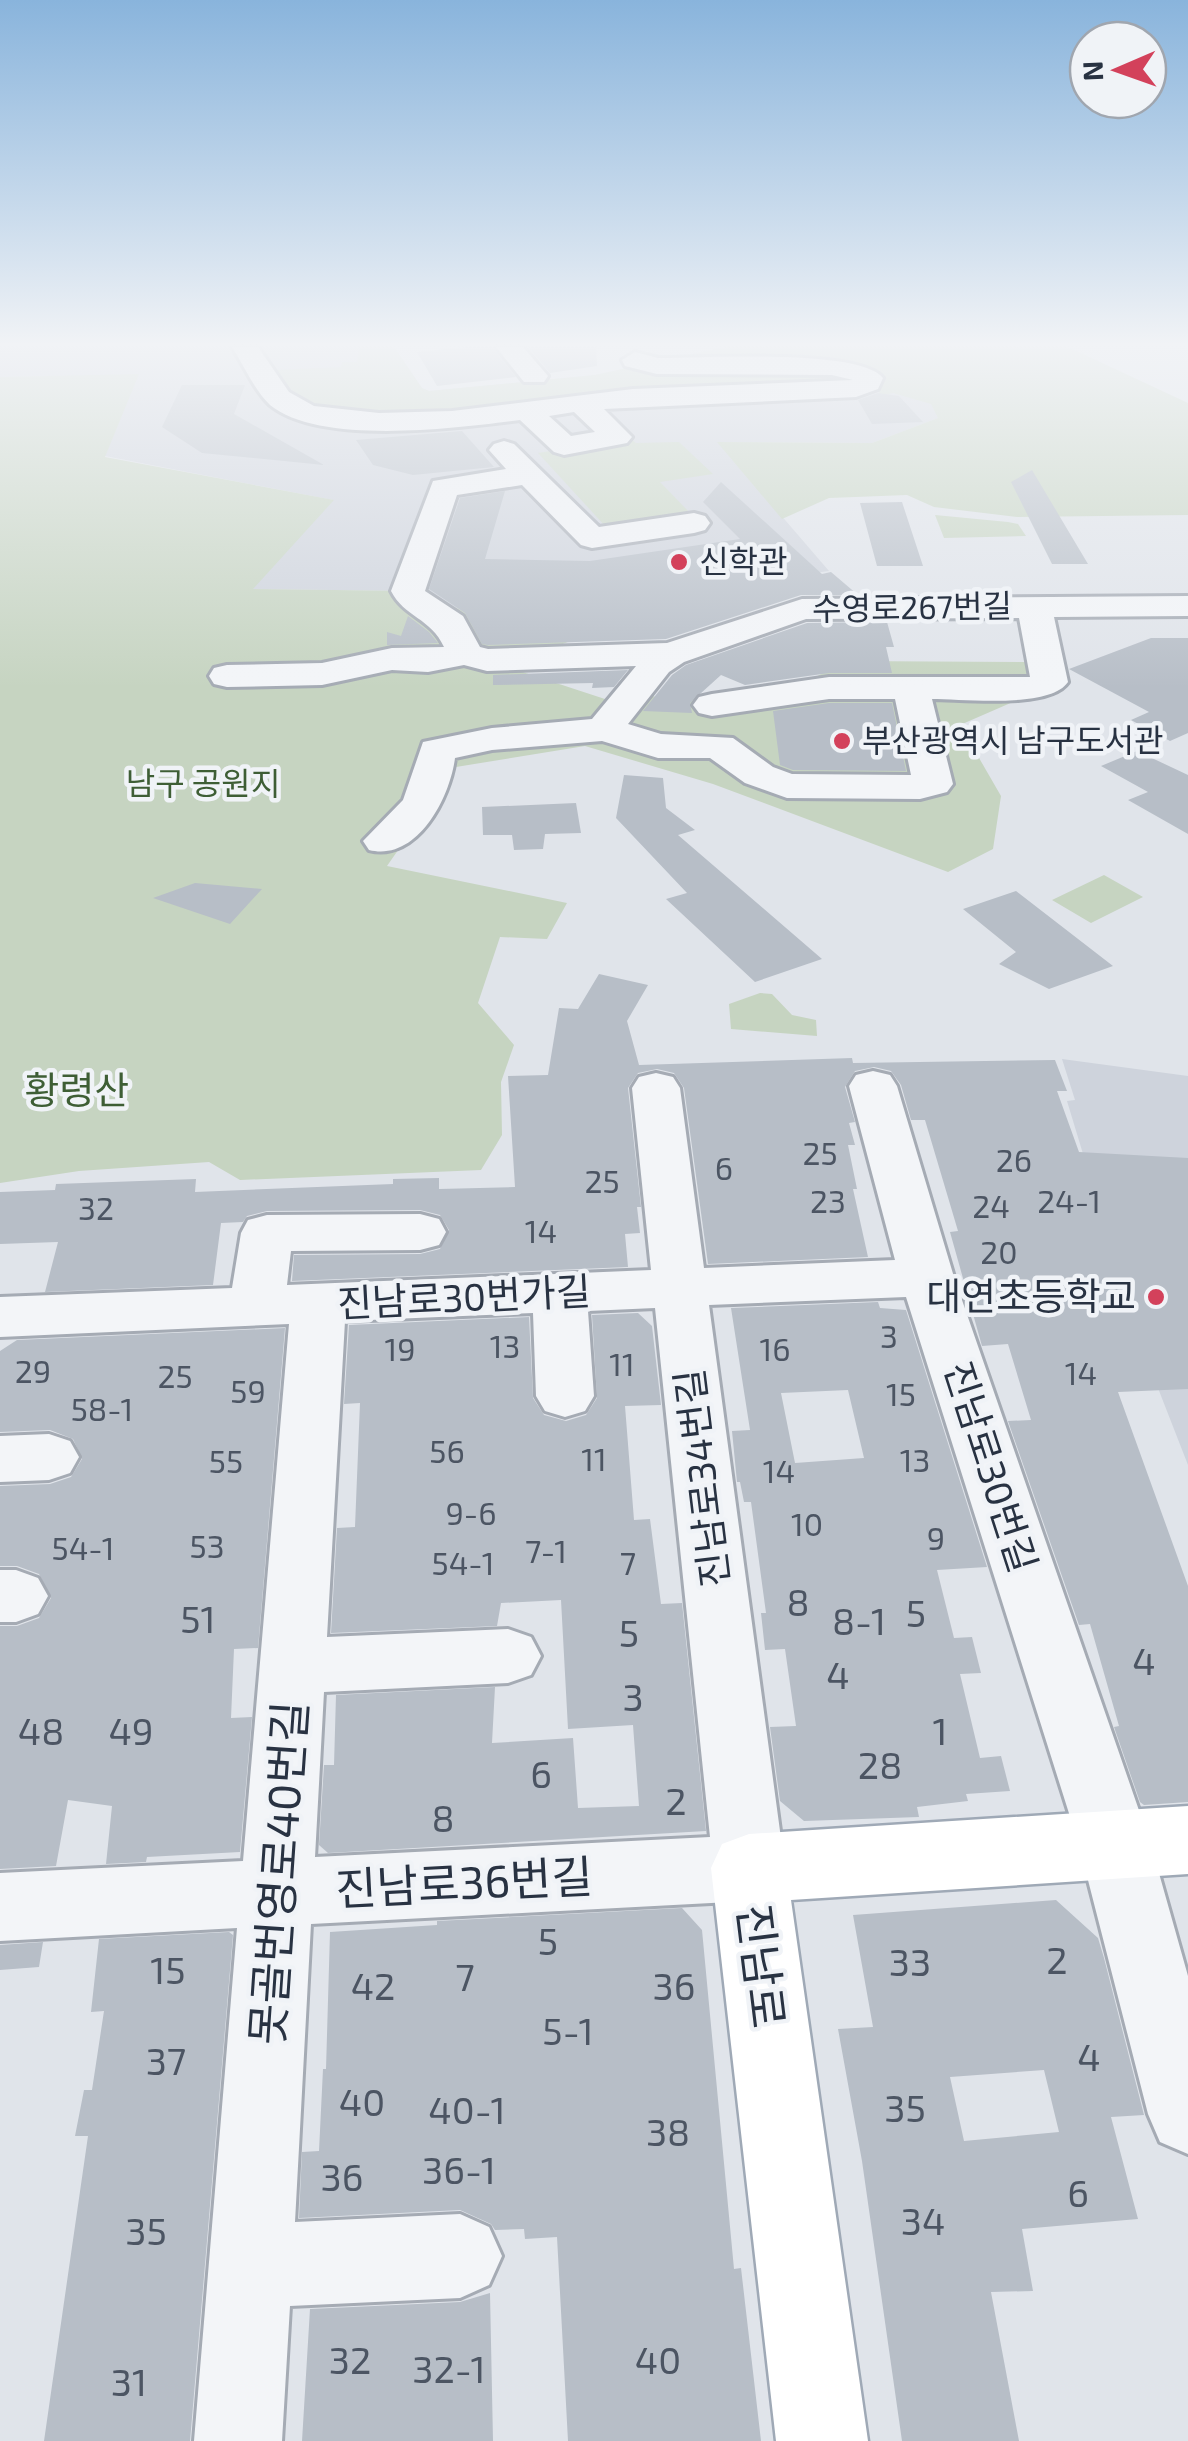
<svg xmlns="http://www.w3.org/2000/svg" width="1188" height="2441" font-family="'Exo 2','Noto Sans KR',sans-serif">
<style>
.built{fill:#ced3dc}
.green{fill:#c6d4c1}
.building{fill:#b7bec7;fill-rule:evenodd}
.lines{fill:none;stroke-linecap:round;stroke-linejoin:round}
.minor-casing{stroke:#a5abb4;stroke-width:6}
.major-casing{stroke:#9fa9b6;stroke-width:5}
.minor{fill:#f3f5f8;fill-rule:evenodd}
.major{fill:#fff;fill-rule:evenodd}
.poi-dot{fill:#d3415b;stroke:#f0f3f7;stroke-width:4}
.labels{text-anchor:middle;stroke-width:9;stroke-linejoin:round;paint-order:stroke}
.far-poi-label{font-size:32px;fill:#283242;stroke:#f0f3f7;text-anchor:start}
.far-street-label{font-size:32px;fill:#283242;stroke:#f0f3f7}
.far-park-label{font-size:32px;fill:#3e5e35;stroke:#f0f3f7}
.number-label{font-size:32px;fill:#4c5563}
.park-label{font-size:38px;fill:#3e5e35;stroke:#f0f3f7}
.poi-label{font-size:38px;fill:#283242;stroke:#f0f3f7;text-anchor:end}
.street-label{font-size:38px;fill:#283242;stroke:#f0f3f7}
.near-number-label{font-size:38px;fill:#4c5563}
.near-street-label{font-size:45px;fill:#283242;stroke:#f0f3f7}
</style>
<rect width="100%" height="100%" fill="#e0e4ea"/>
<path class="built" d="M0,347H394L422,388L429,391L595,375L725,347H999L1063,371L872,443L718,442L829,571L479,617L413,591L252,589L333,500L105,456L138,375L0,377Z
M1062,1059L1188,1076V1465L1140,1342L1067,1101L1075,1100Z"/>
<path class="green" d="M359,347H394L422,388L429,391L595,375L725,347H1068L1188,403V515L1017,517L934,507L907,495L829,498L782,519L717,442L872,443L938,418L931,404L893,393L881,396L872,380C775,386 677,390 581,399C499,406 393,432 314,406C296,400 287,384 276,370L341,367L342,362H357Z
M139,374L105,457L334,500L253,589L414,591L479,617L619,621L507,667L608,700L642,696L722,699L807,682L844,661L1029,662L1043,689L960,725L1001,796L993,849L948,872L713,784L585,746L456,767L387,866L567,903L547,939L500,937L478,1003L514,1045L501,1082L502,1135L481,1170L240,1180L209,1162L79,1171L0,1183V377Z
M630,438L636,443L679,442L713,474L660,482L691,514L606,527L538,453Z
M935,515L1008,522L1018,524L1026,536L944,538Z
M1104,875L1143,897L1091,923L1052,900Z
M760,993L772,994L792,1015L816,1020L817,1036L731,1029L729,1004Z"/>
<path class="building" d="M466,347H492L516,377L437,386L417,352Z
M528,347H596L597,366L550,373Z
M182,385H245L234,414L324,465L202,453L162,427Z
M878,393L899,396L923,422L872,424L858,400Z
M462,431L494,467L413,475L373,465L356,440Z
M1032,470L1088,564H1052L1011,482Z
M721,482L822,574L831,572L858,595H801L666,639L488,645L482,644L465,613L429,589L460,498L505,491L485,559L590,561L740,539L703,502Z
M902,502L923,566H877L860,503Z
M408,616L429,632L438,643L387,645V632L401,636Z
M887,622L894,647H886L892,673H829L745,685L721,675L690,703L692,713L643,711L672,675L686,665L807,623Z
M1151,638H1188V733L1170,741L1131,720L1149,712L1069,669Z
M628,670L614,687L592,688L593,683L493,685V675Z
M829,703H892L906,771L793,770L780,765L773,711Z
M1137,751L1188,775V834L1128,800L1148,792L1101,766Z
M624,775L663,778L666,808L695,830L678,835L822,959L755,982L666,899L687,893L616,818Z
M576,803L581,833L545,834L543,849L514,850L512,835H483L482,807Z
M195,883L262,889L230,924L153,898Z
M1016,891L1113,966L1049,989L999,964L1016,952L963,909Z
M599,974L648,985L627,1021L639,1065L852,1058L853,1063L1055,1060L1067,1091H1057L1079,1152L1188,1158V1389L1118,1392L1188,1586V1802L1144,1805L1140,1802L1114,1727L1119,1726L1090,1624L1079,1625L1008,1421L1031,1420L1008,1344L982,1346L950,1232L958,1231L925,1120H911L901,1085L891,1071L874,1067L855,1071L845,1087L855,1122L849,1123L855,1145H848L857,1189H853L868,1257L708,1264L684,1088L674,1073L657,1069L638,1073L628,1088L641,1207H637L640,1233L625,1234L628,1267L292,1281L294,1255L420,1254L440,1249L449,1230L440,1215L420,1210L267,1211L247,1216L243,1222L221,1223L213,1285L45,1292L58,1242L0,1244V1192L55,1190L56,1184L196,1179L195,1192L393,1184V1179L439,1178V1189L515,1187L508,1076L548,1075L559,1008L578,1009Z
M878,1302L880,1308L906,1310L987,1567L937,1570L954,1638L972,1637L981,1673L960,1674L980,1758L1001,1756L1010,1791L966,1794L968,1801L917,1807L919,1817L804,1821L780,1801L770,1727L796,1726L785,1649L765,1650L761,1613H766L751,1502H744L740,1482H737L732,1431L750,1430L731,1308ZM848,1390L864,1458L795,1463L781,1393Z
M638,1313L652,1326L661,1405L625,1406L634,1520L650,1519L661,1604L682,1603L706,1831L328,1853L319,1845L324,1765H334L336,1695L495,1687L492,1743L573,1738L578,1808L639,1806L633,1725L568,1729L561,1600L501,1603L497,1626L331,1633L337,1528L355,1527L360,1403L344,1404L349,1325L529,1317L533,1398L544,1415L566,1421L586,1415L597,1398L592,1315Z
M285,1328L258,1648L234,1649L231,1718L252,1717L240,1852L147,1857L146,1862L106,1864L112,1806L68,1800L56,1866L0,1869V1626H17L39,1618L51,1598L39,1574L17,1566H0V1486L50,1484L71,1477L82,1459L73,1439L50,1430L0,1432V1351L17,1340Z
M1056,1900L1098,1938L1104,1958L1144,2115L1111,2117L1138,2219L1022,2229L1033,2291L991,2292L1019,2441H902L862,2161L838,2029L873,2027L853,1915ZM1044,2070L1059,2132L964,2141L950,2077Z
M682,1908L702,1930L734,2269L741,2268L761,2441H568L557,2237L525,2239L524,2229L495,2230L491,2224L460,2210L299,2218L302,2152L319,2151L323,2069H326L330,1932L437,1925V1921Z
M229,1932L233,1935L190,2441H44L88,2136H75L84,2090H92L104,2011L91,2012L99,1939Z
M43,1942L39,1967L0,1970V1945Z
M490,2293L493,2441H302L310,2309L460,2302Z"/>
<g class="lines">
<defs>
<path id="minor" d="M232,347H258L289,392L314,406L379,413L452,411L633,389L853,380L832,375L657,374L625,366L622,360L635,352L658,358C700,358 860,348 883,378L878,389L856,397L604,409L632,437L627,443L564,455L554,452L520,420C459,428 320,446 270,405C255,391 243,364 232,347ZM574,412L595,432L571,436L549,416Z
M496,347H523L548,376L544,382H524Z
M504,441L514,444L599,527L694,513L705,516L710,523L705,530L694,533L592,548L581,545L522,485L457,495L425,591L463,616L480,647L488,649L667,643L802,599L1188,596V616L1054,617L1068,682C1050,709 964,699 932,699L953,784L947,792L920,799L787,798L745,783L710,758H658L602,741L492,750L455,758C450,798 417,862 369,850L363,841L403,800L423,742L492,728L592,719L636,666L487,671L464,665L428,672L392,670L322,685L227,687L214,684L209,676L214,668L227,665L322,663L392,648L444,647C431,618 404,617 391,591L433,481L506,469L489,450L494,444ZM1019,618L1030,677H829L712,694L699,697L693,705L699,713L712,716L829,699H895L911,775L792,774L773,767L733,738L661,734L628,724L669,672L684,662L806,619Z
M873,1071L890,1075L897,1086L954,1277L1151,1845L1188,1976V2154L1160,2142L1148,2114L1079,1845L906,1297L709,1305L785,1868L774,1891L749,1901L311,1924L295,2222L460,2214L489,2227L502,2256L489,2285L460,2298L290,2306L282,2441H194L237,1928L0,1941V1873L243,1861L289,1324L0,1337V1297L232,1288L241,1233L248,1220L267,1215L420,1214L439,1219L446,1232L439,1245L420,1250L291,1251L287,1285L651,1270L632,1088L639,1077L656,1073L673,1077L680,1088L704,1268L895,1260L849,1086L856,1075ZM655,1308L710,1837L315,1857L324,1692L508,1683L531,1675L541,1656L531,1637L508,1629L327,1637L345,1321L533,1313L536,1396L545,1411L565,1417L585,1411L594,1396L588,1311Z
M49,1434L70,1441L79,1457L70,1473L49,1480L0,1482V1436Z
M0,1570H16L38,1578L48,1596L38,1614L16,1622H0Z"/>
<path id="major" d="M1188,1806V1874L791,1900L868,2441H776L711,1868L722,1844L749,1834Z"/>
</defs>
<use href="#minor" class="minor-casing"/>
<use href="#major" class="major-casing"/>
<use href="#minor" class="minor"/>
<use href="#major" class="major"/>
</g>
<linearGradient id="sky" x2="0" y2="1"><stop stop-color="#89b4dc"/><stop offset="0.5" stop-color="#f1f3f6"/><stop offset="1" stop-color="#f1f3f6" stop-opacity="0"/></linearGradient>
<rect width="1188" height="688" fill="url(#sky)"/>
<g class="poi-dot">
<circle cx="679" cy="562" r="10"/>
<circle cx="842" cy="741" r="10"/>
<circle cx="1156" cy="1297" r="10"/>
</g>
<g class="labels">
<g class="far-poi-label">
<text x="699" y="573">신학관</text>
<text x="862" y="752">부산광역시 남구도서관</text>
</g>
<g class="far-street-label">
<text transform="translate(912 608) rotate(-1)" y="11">수영로267번길</text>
</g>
<g class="far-park-label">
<text x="203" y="795">남구 공원지</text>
</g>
<g class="number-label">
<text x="820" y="1165">25</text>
<text x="1014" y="1172">26</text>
<text x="724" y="1180">6</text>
<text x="602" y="1193">25</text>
<text x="828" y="1213">23</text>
<text x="1069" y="1213">24-1</text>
<text x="991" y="1218">24</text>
<text x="96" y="1220">32</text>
<text x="541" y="1243">14</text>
<text x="999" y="1264">20</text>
<text x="889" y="1348">3</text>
<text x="505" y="1358">13</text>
<text x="400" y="1361">19</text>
<text x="775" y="1361">16</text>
<text x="622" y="1376">11</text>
<text x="33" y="1383">29</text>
<text x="1081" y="1385">14</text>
<text x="175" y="1388">25</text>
<text x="248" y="1403">59</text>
<text x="901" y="1406">15</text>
<text x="102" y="1421">58-1</text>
<text x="447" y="1463">56</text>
<text x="594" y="1471">11</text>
<text x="915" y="1472">13</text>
<text x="226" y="1473">55</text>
<text x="779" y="1483">14</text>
<text x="471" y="1525">9-6</text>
<text x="807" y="1536">10</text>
<text x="936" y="1550">9</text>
<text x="207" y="1558">53</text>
<text x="83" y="1560">54-1</text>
<text x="546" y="1563">7-1</text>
<text x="463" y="1575">54-1</text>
<text x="628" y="1575">7</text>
</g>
<g class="park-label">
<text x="77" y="1104">황령산</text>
</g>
<g class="poi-label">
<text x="1136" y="1310">대연초등학교</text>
</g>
<g class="street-label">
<text transform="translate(464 1298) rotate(-3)" y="13">진남로30번가길</text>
<text transform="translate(990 1467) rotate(72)" y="13">진남로30번길</text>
<text transform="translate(703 1478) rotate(-97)" y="13">진남로34번길</text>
</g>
<g class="near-number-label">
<text x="798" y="1616">8</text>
<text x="916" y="1627">5</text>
<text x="198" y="1633">51</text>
<text x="859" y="1635">8-1</text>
<text x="629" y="1647">5</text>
<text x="1144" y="1675">4</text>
<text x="838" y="1689">4</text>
<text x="633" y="1711">3</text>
<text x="41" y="1745">48</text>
<text x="131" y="1745">49</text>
<text x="940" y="1745">1</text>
<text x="880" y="1779">28</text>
<text x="541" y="1788">6</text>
<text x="676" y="1815">2</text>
<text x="443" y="1832">8</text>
<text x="548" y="1955">5</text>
<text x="1057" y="1974">2</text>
<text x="910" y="1976">33</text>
<text x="168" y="1984">15</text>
<text x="465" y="1991">7</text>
<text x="373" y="2000">42</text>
<text x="674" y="2000">36</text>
<text x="568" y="2045">5-1</text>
<text x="1089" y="2071">4</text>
<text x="166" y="2075">37</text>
<text x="362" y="2116">40</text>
<text x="905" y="2122">35</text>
<text x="467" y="2124">40-1</text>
<text x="668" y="2146">38</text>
<text x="459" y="2184">36-1</text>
<text x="342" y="2191">36</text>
<text x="1078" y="2207">6</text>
<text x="923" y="2235">34</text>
<text x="146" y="2245">35</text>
<text x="350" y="2374">32</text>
<text x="658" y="2374">40</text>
<text x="449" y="2383">32-1</text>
<text x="129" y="2396">31</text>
</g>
<g class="near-street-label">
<text transform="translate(279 1873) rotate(-86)" y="16">못골번영로40번길</text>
<text transform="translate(464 1883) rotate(-3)" y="16">진남로36번길</text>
<text transform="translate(761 1966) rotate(83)" y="16">진남로</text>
</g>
</g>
<g transform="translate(1118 70) rotate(268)"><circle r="48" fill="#f0f3f7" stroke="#a0a6af" stroke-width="2.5"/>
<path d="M0-8L18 38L0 25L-18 38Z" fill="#d3415b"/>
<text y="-15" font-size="28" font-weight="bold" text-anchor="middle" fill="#283242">N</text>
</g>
</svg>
